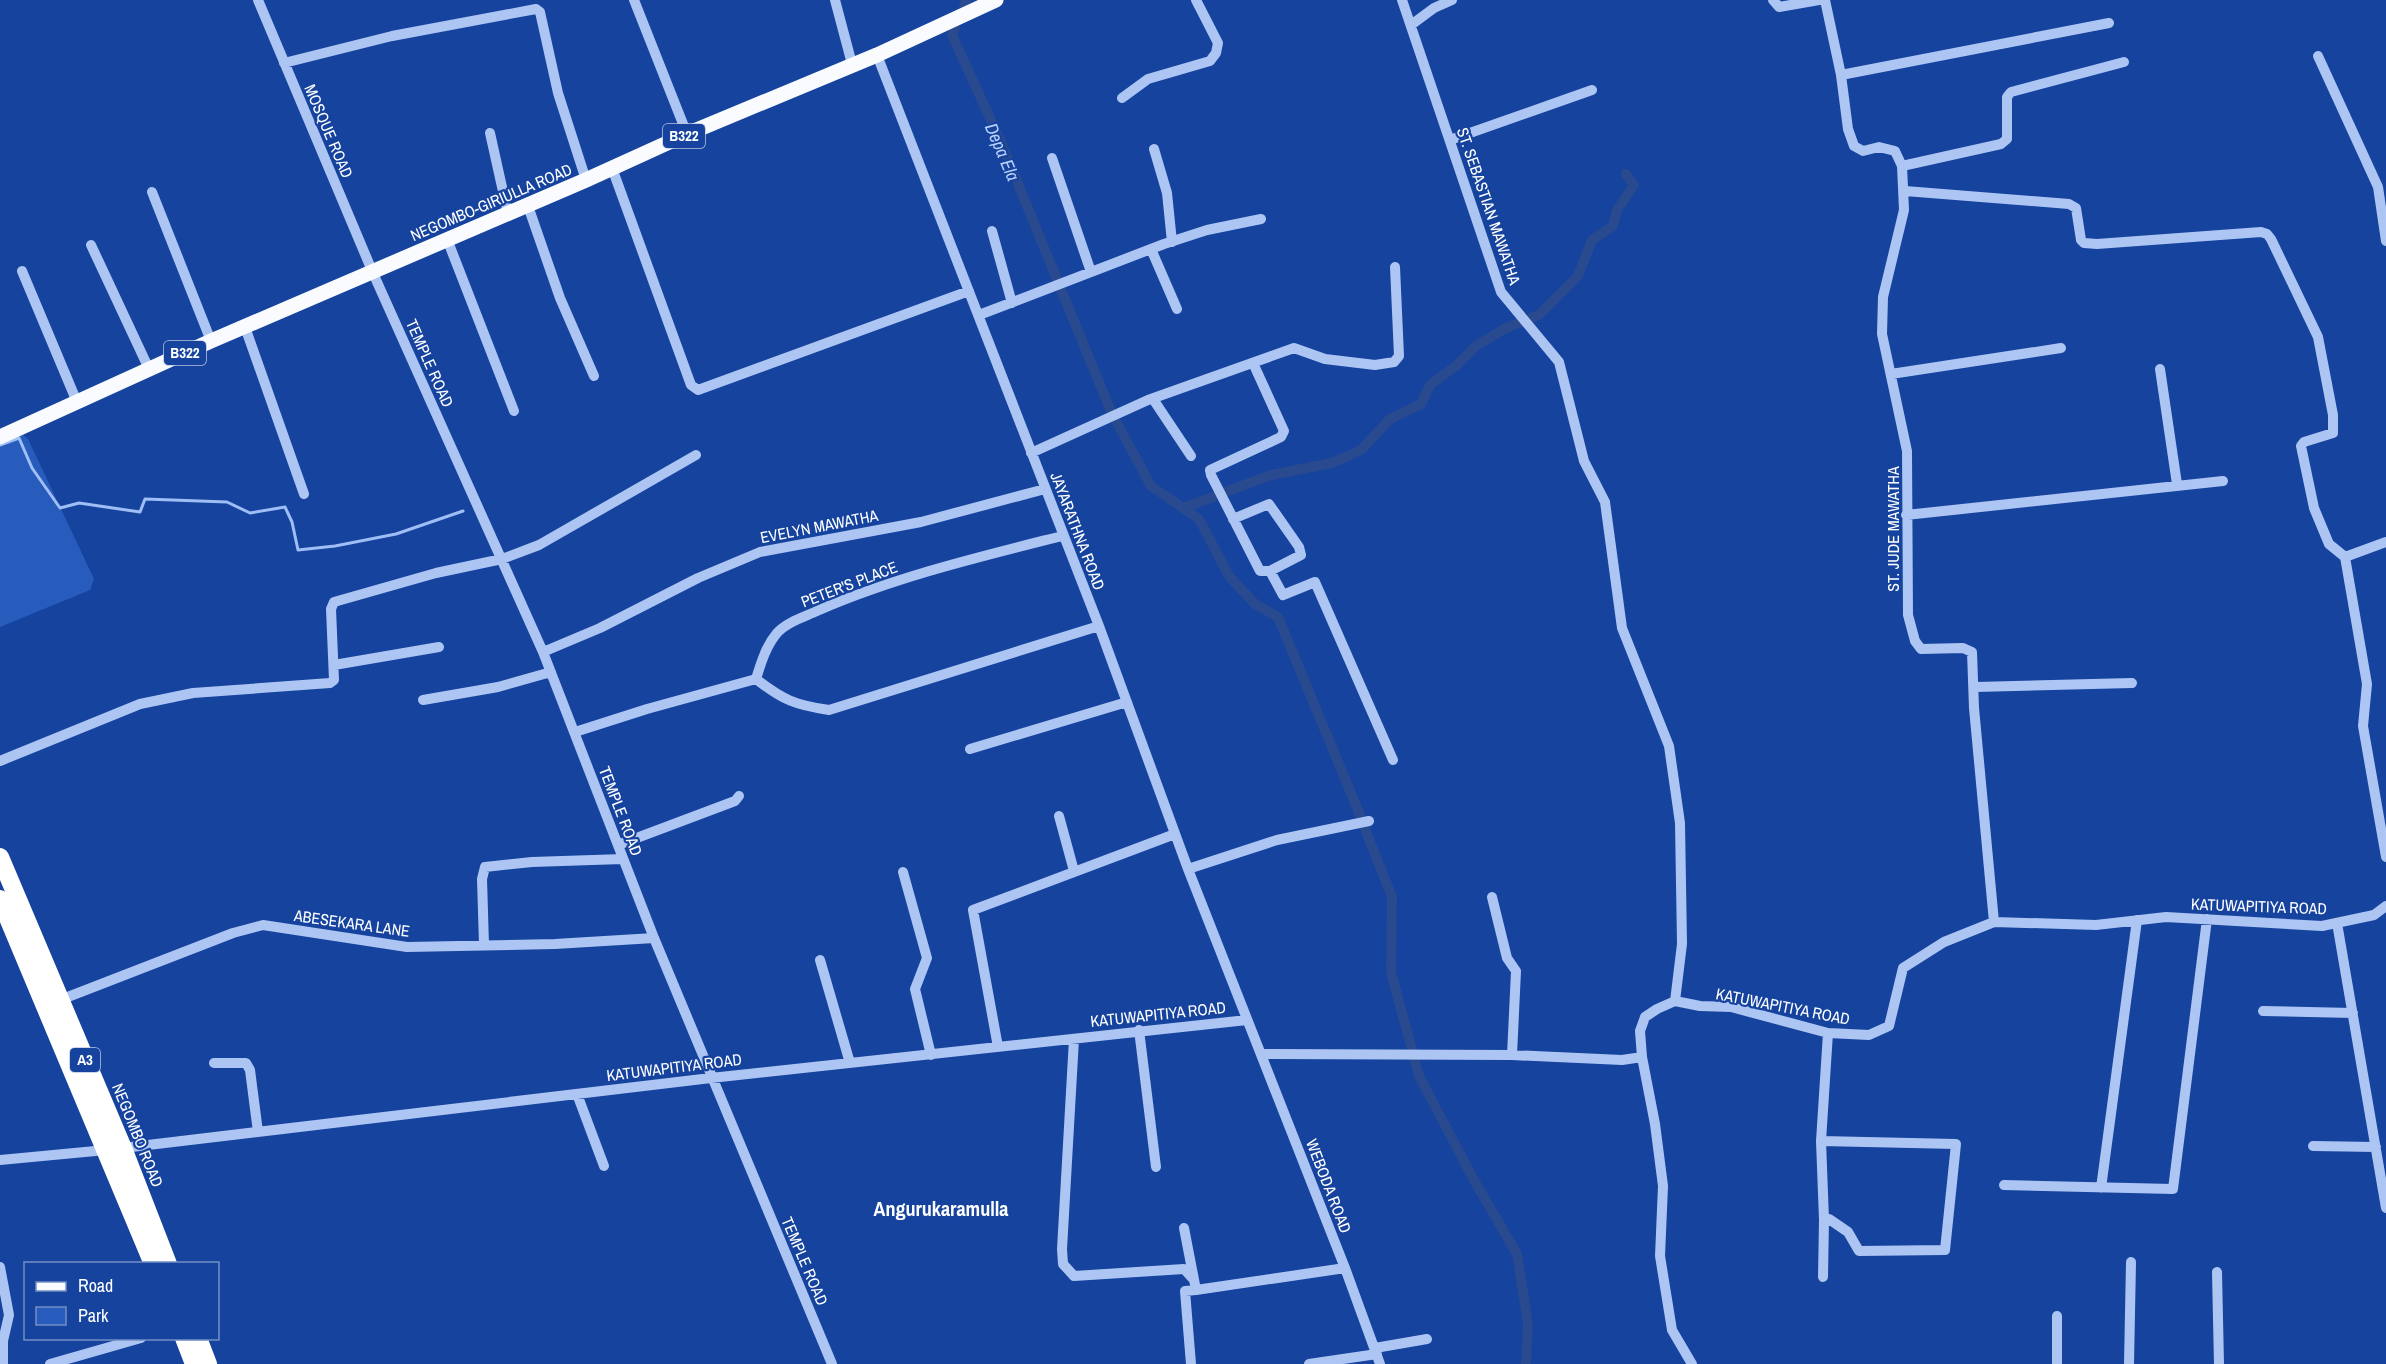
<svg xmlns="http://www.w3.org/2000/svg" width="2386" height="1364" font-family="'Archivo Narrow',sans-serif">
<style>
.green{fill:#285cbc}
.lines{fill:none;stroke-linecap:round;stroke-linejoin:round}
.stream{stroke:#9fbef6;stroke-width:3}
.canal{stroke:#294a8f;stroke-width:10}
.minor{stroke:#adc5f3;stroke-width:10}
.major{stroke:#f9fbff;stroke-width:15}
.highway{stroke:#fff;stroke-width:18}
.labels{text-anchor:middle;stroke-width:4.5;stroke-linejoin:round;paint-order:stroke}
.shield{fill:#15439e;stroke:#b9c7e2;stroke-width:1.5}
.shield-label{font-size:15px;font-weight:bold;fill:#fff}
.street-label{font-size:16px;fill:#fff;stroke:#15439e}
.water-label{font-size:18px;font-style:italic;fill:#b9d0fa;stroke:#15439e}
.quarter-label{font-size:20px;font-weight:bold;fill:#fff;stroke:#15439e}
</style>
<rect width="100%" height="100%" fill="#15439e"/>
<path class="green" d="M17,429L28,439L94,579L90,590L0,627V437Z"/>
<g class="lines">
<path class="stream" d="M0,445L19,438L32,468L60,508L79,503L140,512L145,499L227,502L250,513L285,507L292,522L298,550L335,546L396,534L463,511"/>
<path class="canal" d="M964,7L966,0
M955,28L952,35L1001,142L1056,277
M1062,292L1110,409
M1117,423L1151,486L1199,519L1229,576L1255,604L1278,617L1360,815
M1228,491L1271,475L1332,463L1361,450L1390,419L1421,404L1430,385L1457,365L1476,346L1506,328L1539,315L1578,276L1592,240L1613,226L1617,210L1634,185L1626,174
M1183,508L1213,497
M1365,829L1392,897L1391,972L1419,1076L1475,1182L1517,1254L1528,1324L1526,1364"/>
<path class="minor" d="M258,0L373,273L543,652L654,938L832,1364
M634,0L687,134
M835,0L852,64
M1402,0L1501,292L1559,362L1584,461L1605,502L1622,628L1669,746L1680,823L1682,944L1675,1001
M1773,0L1779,7L1819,0
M1825,0L1841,75L1848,129L1854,146L1863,151L1879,147L1895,151L1902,166L1904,210L1883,297L1882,334L1907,451L1908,615L1915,641L1921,649L1963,648L1972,652L1974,708L1994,922
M1411,25L1434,8L1452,0
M877,55L1099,626L1188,869L1345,1268L1380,1364
M2318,56L2378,187L2386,241
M284,63L392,36L536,9L540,12L558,93L586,180
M1841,75L2109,23
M1122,98L1148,79L1210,61L1216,53L1218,43L1196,0
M490,133L508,214
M1450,140L1592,90
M1154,149L1167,193L1172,242
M1052,158L1091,272
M1902,166L2001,144L2007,139V97L2011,92L2124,62
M612,168L691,385L698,390L969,291
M1905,191L2069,204L2076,208L2081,240L2084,243L2097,244L2261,232L2267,234L2271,239L2318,337L2333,415V433L2304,442L2301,446L2314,508L2329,544L2345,557L2367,684L2363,726L2386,857
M152,192L211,341
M528,206L560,298L594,376
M992,231L1012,303
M447,239L514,411
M91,245L149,369
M1151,249L1177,309
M22,271L77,402
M979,315L1164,244L1207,230L1261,219
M245,327L304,494
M2160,369L2177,484
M1891,374L2061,348
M1153,399L1191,456
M1031,453L1148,400L1294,348L1325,359L1375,365L1394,362L1399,356L1395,267
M1906,515L2223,481
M1233,519L1269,504L1299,547L1301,555L1270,571H1260L1211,475L1210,470L1281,437L1284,431L1253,363
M2345,557L2386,542
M1270,571L1283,595L1315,582L1393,760
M543,652L600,628L698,578L760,552L921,522L1045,489
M334,665L439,647
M756,679C783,700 795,705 829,710L1099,626
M1975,687L2132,683
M423,700L498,687L551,672
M575,732L647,709L756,679C761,663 766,646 777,633C787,622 804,617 817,611C895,577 979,557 1062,536
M970,749L1127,702
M0,761L140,704L193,693L330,683L334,680L331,609L334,602L436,573L502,559L539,545L696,455
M1059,816L1074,871
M618,845L735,801L739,796
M1188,869L1277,840L1369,821
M903,872L927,958L915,989L931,1055
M1492,897L1507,958L1516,971L1512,1055
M2337,923L2386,1208
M484,945L482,879L485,867L532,862L623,859
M820,960L850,1063
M60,1000L233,933L263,925L407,947L555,944L654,938
M2263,1011L2353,1013
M1139,1030L1156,1167
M1074,1039L1062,1249L1063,1264L1074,1276L1184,1269L1194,1280
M998,1047L973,910L1175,834
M1261,1054L1512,1055L1622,1060L1642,1057
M214,1063H246L250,1070L258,1132
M577,1094L604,1166
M1821,1141L1956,1144L1945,1250L1859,1251L1848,1232L1829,1219L1824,1220L1823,1277
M2313,1146L2376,1147
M0,1160L106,1150L711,1078L1247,1020
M2004,1185L2173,1189L2207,919
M2101,1188L2137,920
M1824,1220L1821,1141L1828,1033
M1184,1228L1196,1290L1185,1291L1191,1364
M0,1267L9,1315L3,1341V1364
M2217,1272L2219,1364
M1196,1290L1345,1268
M1375,1348L1427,1339
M50,1364L141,1338
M1309,1364L1377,1354
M1692,1364L1672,1330L1660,1256L1663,1186L1655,1124L1642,1057L1640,1031L1645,1017L1657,1009L1675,1001L1700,1006L1731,1007L1828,1033L1869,1035L1889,1026L1903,968L1944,942L1994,922L2096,925L2166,917L2322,926L2374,915L2386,906
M2057,1364V1316
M2129,1364L2131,1262"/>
<path class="major" d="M0,437L211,341L586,180L687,134L877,55L996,0"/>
<path class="highway" d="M0,857L123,1148L168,1264
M0,899L153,1264
M184,1338L194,1364
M198,1338L208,1364"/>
</g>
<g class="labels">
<g class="shield">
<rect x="663" y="124" width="42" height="24" rx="4.5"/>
<rect x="164" y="341" width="42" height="24" rx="4.5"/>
<rect x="70" y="1048" width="30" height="24" rx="4.5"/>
</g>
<g class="shield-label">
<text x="684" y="141">B322</text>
<text x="185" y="358">B322</text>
<text x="85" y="1065">A3</text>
</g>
<g class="street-label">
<text transform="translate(329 131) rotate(67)" y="6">MOSQUE ROAD</text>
<text transform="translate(491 202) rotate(-23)" y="6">NEGOMBO-GIRIULLA ROAD</text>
<text transform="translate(1489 206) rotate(71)" y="6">ST. SEBASTIAN MAWATHA</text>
<text transform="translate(430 363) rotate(66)" y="6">TEMPLE ROAD</text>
<text transform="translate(819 526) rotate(-11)" y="6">EVELYN MAWATHA</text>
<text transform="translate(1893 529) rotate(-90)" y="6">ST. JUDE MAWATHA</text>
<text transform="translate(1078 531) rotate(69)" y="6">JAYARATHNA ROAD</text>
<text transform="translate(849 584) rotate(-21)" y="6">PETER'S PLACE</text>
<text transform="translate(621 811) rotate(69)" y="6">TEMPLE ROAD</text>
<text transform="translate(2259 906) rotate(2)" y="6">KATUWAPITIYA ROAD</text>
<text transform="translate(352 923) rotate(8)" y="6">ABESEKARA LANE</text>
<text transform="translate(1783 1006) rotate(11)" y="6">KATUWAPITIYA ROAD</text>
<text transform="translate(1158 1014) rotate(-6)" y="6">KATUWAPITIYA ROAD</text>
<text transform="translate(674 1067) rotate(-7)" y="6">KATUWAPITIYA ROAD</text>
<text transform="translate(138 1135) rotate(68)" y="6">NEGOMBO ROAD</text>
<text transform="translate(1329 1186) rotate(69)" y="6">WEBODA ROAD</text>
<text transform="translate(805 1261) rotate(67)" y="6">TEMPLE ROAD</text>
</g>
<g class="water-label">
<text transform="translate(1002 152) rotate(67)" y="6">Depa Ela</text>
</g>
<g class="quarter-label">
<text x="941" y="1216">Angurukaramulla</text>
</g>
</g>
<rect x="24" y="1262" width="195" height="78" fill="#15439e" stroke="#738ec5" stroke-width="1.5"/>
<rect x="36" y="1282" width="30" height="9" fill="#f9fbff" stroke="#738ec5" stroke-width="1.5"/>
<text x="78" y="1292" font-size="18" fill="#ffffff">Road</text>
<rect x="36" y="1307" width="30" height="18" fill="#285cbc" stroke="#738ec5" stroke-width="1.5"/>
<text x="78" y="1322" font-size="18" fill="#ffffff">Park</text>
</svg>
